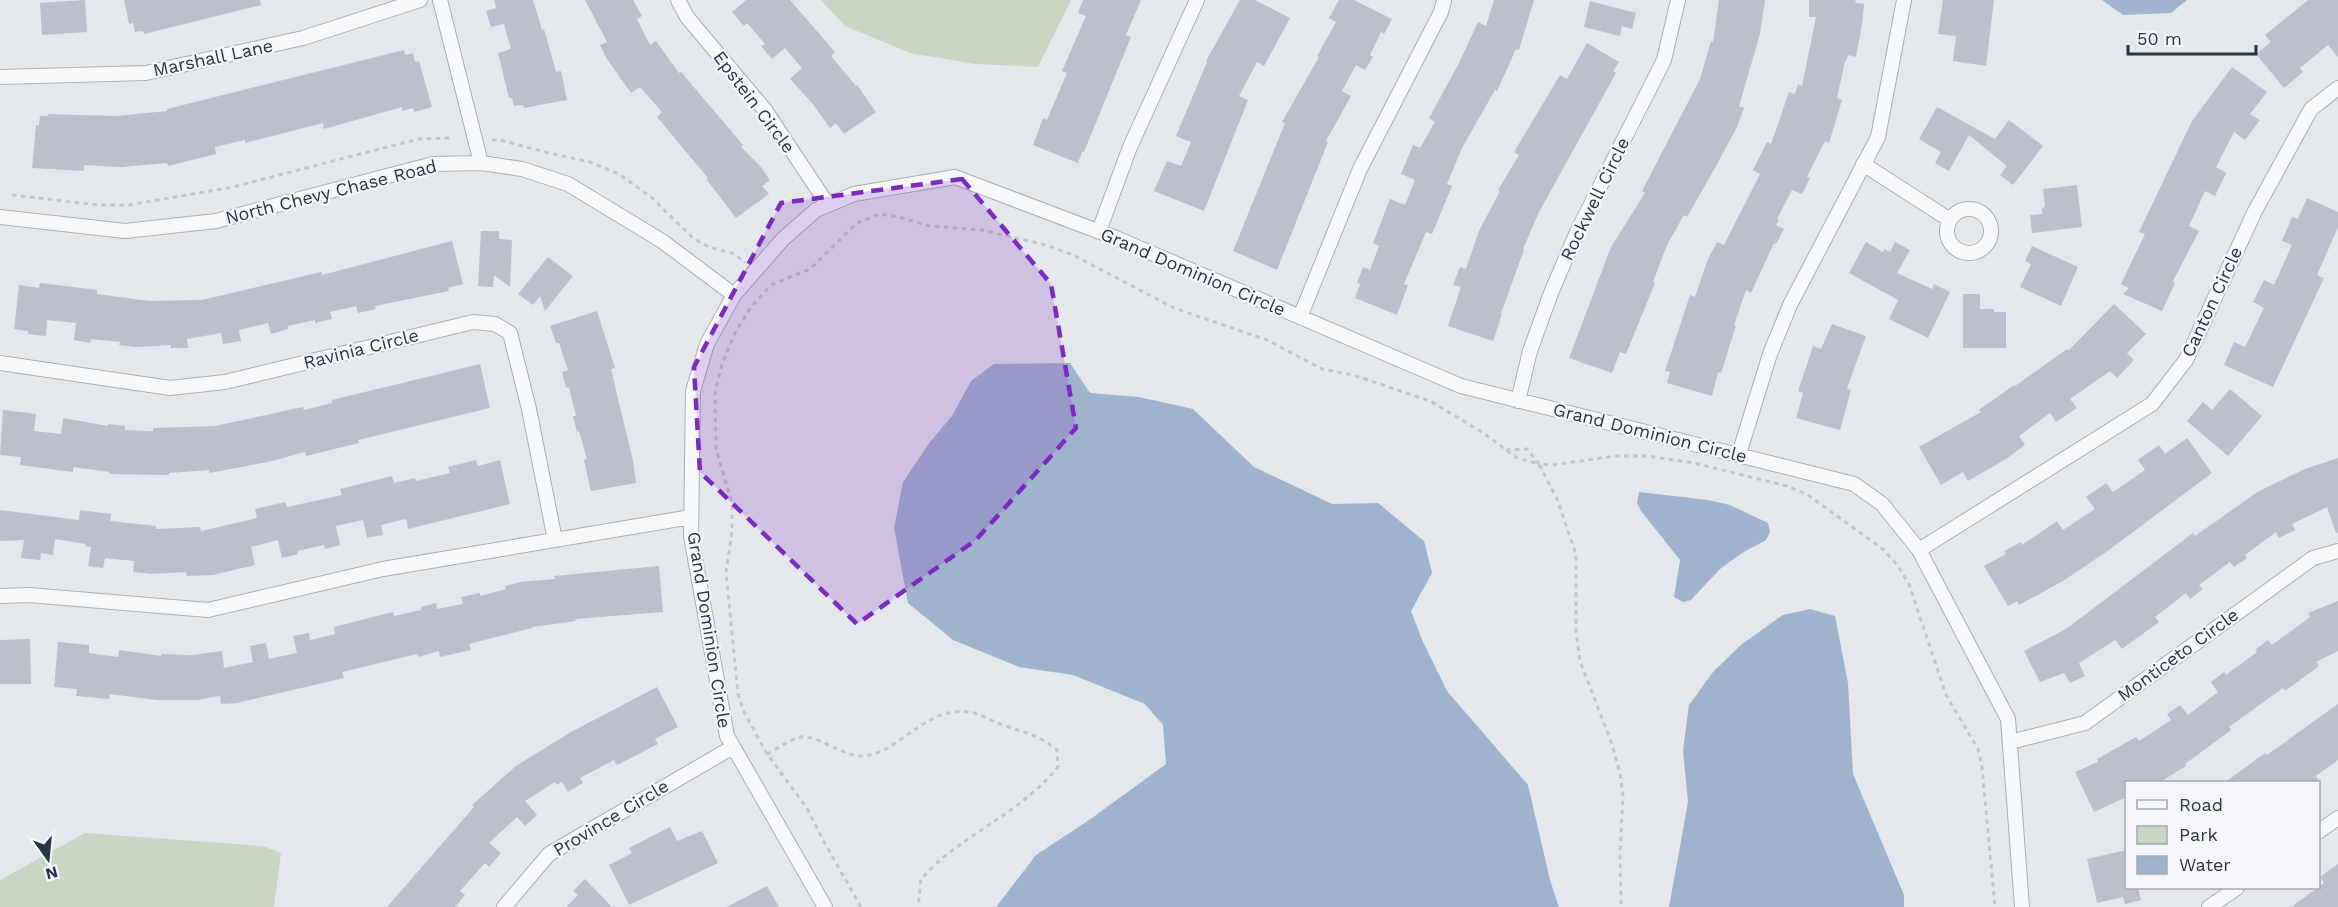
<svg xmlns="http://www.w3.org/2000/svg" width="2338" height="907" font-family="'Work Sans',sans-serif">
<style>
.green{fill:#c9d6c5}
.water{fill:#9fb4cc}
.building{fill:#bbc0ca}
.lines{fill:none;stroke-linecap:round;stroke-linejoin:round}
.minor-casing{stroke:#a9aeb7;stroke-width:16}
.path{stroke:#c2c5cb;stroke-width:3;stroke-dasharray:4.5 4.5;stroke-linecap:butt}
.minor{stroke:#f7f8fa;stroke-width:14}
.marked{fill:#7b2cbf;fill-opacity:0.2;stroke:#7b2cbf;stroke-width:4.5;stroke-dasharray:12 8;stroke-linejoin:round}
.labels{text-anchor:middle;stroke-width:4.5;stroke-linejoin:round;paint-order:stroke}
.street-label{font-size:18px;fill:#2b3445;stroke:#f4f6f9}
</style>
<rect width="100%" height="100%" fill="#e4e7ec"/>
<path class="green" d="M821,0H1071L1038,67L975,64L910,53L845,26Z
M85,833L263,846L281,853L274,907H0V880Z"/>
<path class="water" d="M2102,0H2187L2171,13L2123,15Z
M1070,363L1090,393L1139,397L1193,409L1254,467L1332,504L1378,503L1424,541L1432,573L1411,611L1423,642L1447,691L1528,785L1550,880L1559,907H996L1036,855L1092,818L1166,764L1163,725L1145,704L1073,675L1019,667L953,640L908,603L894,528L903,482L930,442L952,416L971,381L994,364Z
M1639,492L1708,500L1730,505L1768,523L1770,532L1766,540L1742,553L1720,569L1691,600L1683,602L1674,597L1680,560L1641,511L1637,503Z
M1810,609L1835,616L1848,683L1853,774L1904,895V907H1669L1688,802L1683,750L1689,705L1713,672L1742,644L1783,615Z"/>
<path class="building" d="M85,0L87,32L42,35L40,3Z
M124,0H260L261,5L144,34L143,31L135,32L133,23L129,24Z
M494,0H533L542,30L544,29L556,72L561,71L567,100L524,108L523,105L514,106L512,98H509L498,53L511,49L504,24L491,27L486,11L496,8Z
M585,0H633L642,16L637,19L650,45L656,41L679,73L681,72L743,145L741,147L760,166L770,180L762,186L769,194L736,218L707,180L708,178L657,117L662,112L640,87L631,93L607,59L600,45L607,42Z
M746,0H790L835,52L831,56L856,86L857,85L876,112L844,134L836,123L830,128L812,103L790,79L802,68L785,48L772,59L761,46L765,44L747,23L744,26L732,12Z
M1083,0H1141L1126,35L1131,37L1084,152H1082L1078,163L1033,145L1043,118L1047,120L1067,73L1062,71L1086,16L1078,13Z
M1240,0H1255L1290,18L1264,66L1257,62L1239,96L1248,100L1204,211L1154,191L1167,161L1181,166L1191,142L1176,136L1207,62L1206,61Z
M1339,0H1354L1392,19L1384,34L1381,32L1370,55L1373,57L1365,70L1356,65L1342,91L1351,96L1326,141L1328,142L1277,270L1233,251L1285,123L1282,122L1319,57L1317,56L1336,22L1329,18Z
M1494,0H1534L1519,50L1516,49L1497,91L1495,90L1462,148L1447,184L1452,186L1432,234L1426,232L1404,284L1408,285L1397,315L1355,298L1360,284L1357,283L1363,267L1370,270L1379,246L1373,243L1390,199L1405,205L1415,180L1401,174L1413,145L1420,148L1435,122L1429,118L1459,63L1478,22L1486,26Z
M1719,0H1765L1760,34L1739,106L1744,108L1737,127L1715,168L1687,217L1684,215L1667,245L1653,282L1655,283L1626,354L1620,352L1612,373L1569,358L1611,247L1645,193L1642,191L1700,79L1711,41L1713,42Z
M1809,0H1856L1855,3L1864,4L1862,25L1856,57L1848,55L1846,61H1845L1837,98L1842,100L1829,143L1825,141L1807,177L1810,178L1802,194L1792,190L1777,219L1779,220L1776,225L1784,229L1776,244L1774,243L1751,293L1746,290L1734,325L1736,326L1721,373L1718,372L1712,396L1667,383L1670,372L1665,371L1690,295L1695,297L1708,259L1717,242L1724,245L1760,174L1753,170L1767,142L1771,144L1789,92L1795,94L1798,84L1802,86L1816,17H1809Z
M1943,0H1994L1986,66L1953,61L1956,36L1938,34Z
M2308,0H2338V57L2328,45L2300,68L2303,72L2284,88L2256,54L2271,42L2265,35Z
M1590,1L1636,13L1632,29L1622,26L1620,36L1584,27Z
M1587,43L1619,62L1613,71L1616,73L1539,212L1523,249L1524,250L1501,313L1502,314L1493,341L1448,326L1461,287L1453,285L1460,267L1466,269L1479,231L1500,191L1498,190L1519,155L1514,152L1560,75L1567,79Z
M404,50L405,55L413,53L415,62L419,61L432,107L414,112L413,108L402,111V107L324,129L323,123L245,143V140L215,147L216,154L168,166L167,163L122,167L84,165V171L32,168L36,125H39L40,116H48V114L116,116L167,111V109Z
M2232,67L2267,92L2250,114L2260,120L2245,140L2234,132L2216,167L2226,173L2215,196L2205,191L2189,226L2199,231L2173,281L2175,283L2162,311L2123,294L2129,288L2121,284L2145,234L2139,232L2192,121Z
M1937,107L1995,139L2009,120L2043,146L2013,185L2000,175L2007,166L1969,135L1949,171L1935,163L1941,152L1919,139Z
M2077,185L2082,227L2032,233L2030,215L2042,214V208L2045,207L2043,189Z
M2307,198L2338,212V227L2317,275L2324,278L2273,387L2224,365L2234,342L2245,347L2264,308L2253,302L2264,280L2274,285L2292,245L2282,241L2292,217L2298,219Z
M481,231H499V239L512,240L510,287L494,275L493,287L478,286Z
M452,241L463,284L448,288L449,291L375,306L376,309L358,313L356,306L330,312L332,319L315,323V320L288,326V329L271,334L268,323L239,330L241,341L223,344L221,333L187,339L188,348H171V345L136,347L119,345L120,342L91,339L90,343L74,340L76,323L47,320L46,336L28,334V331L14,329L19,285L39,288L40,283L97,290V294L149,301L202,300L321,272L322,275Z
M1866,242L1883,252L1884,249L1890,252L1895,242L1910,250L1897,273L1932,289L1934,284L1950,292L1928,338L1889,319L1898,300L1849,273Z
M2032,246L2078,267L2061,306L2020,287L2031,264L2025,261Z
M548,257L573,276L545,311L540,296L533,305L518,294Z
M1963,294H1980V309H1994V312H2006V348H1963Z
M2114,304L2146,334L2127,353L2134,360L2117,378L2110,371L2070,399L2077,408L2056,422L2050,413L2019,436L2025,445L2006,459L1968,481L1963,472L1941,485L1919,447L1981,412L1979,410L2014,385L2015,386L2067,349L2068,351Z
M597,311L615,368L611,369L633,461L636,483L591,491L584,460L587,459L579,431L577,432L573,416H576L569,387L566,388L562,372L568,370L559,343H556L550,326Z
M1832,324L1866,336L1847,388L1851,390L1840,430L1796,418L1803,393L1798,391L1813,346L1821,349Z
M480,364L490,408L358,440L359,443L306,456L305,452L268,462L209,473V470L169,473V475L109,474L110,472L73,467V472L20,465L21,457L0,455L3,410L36,414L34,431L61,434L63,418L108,426V424L125,426V430L153,431V428L215,426L303,407L304,410L332,403V400Z
M2230,389L2262,416L2228,456L2187,421L2203,402L2212,410Z
M2187,438L2212,473L2109,550L2063,581L2019,605L2017,601L2008,606L1984,566L2006,554L2004,551L2021,542L2022,545L2057,521L2063,530L2095,509L2086,497L2106,483L2113,492L2145,470L2138,460L2159,445L2165,454Z
M2338,458V533H2336L2327,507L2292,524L2295,530L2279,538L2276,532L2245,555L2247,558L2234,567L2230,562L2199,585L2203,589L2190,599L2186,593L2155,617L2159,622L2122,649L2115,640L2079,663L2085,676L2070,683L2064,673L2040,682L2024,651L2066,629L2193,533L2195,536L2259,491L2305,469Z
M476,460L478,466L500,460L510,504L408,529L406,519L381,525L383,535L367,538L363,520L336,526L340,545L325,549L324,545L297,551L298,554L282,558L278,540L251,547L255,565L213,575L187,576L186,572L151,574L133,572L134,561L105,558L103,568L88,566L91,547L85,546L86,544L55,539L53,555L41,553L40,560L21,558L24,540L0,541V510L79,520L80,510L111,514L110,521L156,526V529L200,527L201,531L257,518L255,509L285,502L287,507L342,495L340,489L392,476L394,483L415,478L416,481L450,473L448,467Z
M659,566L663,612L575,619L576,621L532,627V628L469,644L471,650L440,657L439,651L418,657L417,654L342,672L344,678L237,703L221,704L220,696L197,700H157L110,694L109,699L76,696L77,689L54,687L58,642L89,645V653L118,657L119,650L161,656L162,654L192,655L222,651L224,668L253,662L250,646L266,643L269,659L297,653L293,636L309,633L310,640L335,634L334,627L393,612L394,616L421,610V607L436,603L437,609L463,604L461,597L480,593V596L506,589L505,586L520,582L555,579L554,576Z
M2338,601V651L2316,662L2319,666L2285,691L2283,688L2229,727L2231,730L2185,764L2186,766L2160,782H2127V797L2094,812L2075,772L2098,762L2097,759L2136,737L2139,741L2171,720L2167,714L2180,705L2188,715L2218,692L2211,682L2224,672L2226,675L2257,652L2255,650L2268,640L2272,645L2310,617L2308,613Z
M30,639L31,684H0V640Z
M657,687L678,727L655,739L658,744L617,765L614,760L580,778L583,783L568,792L562,782L557,785L555,782L525,801L537,815L525,826L517,817L489,843L501,853L489,867L485,863L460,891L465,895L455,907H387L474,807L472,805L516,766L571,732Z
M2338,704V760L2316,776L2321,783H2224L2265,753L2267,755Z
M670,827L677,841L702,831L718,863L629,905L609,865L632,853L629,848Z
M2127,850V888H2138L2141,900L2125,904L2123,897L2097,903L2087,859Z
M2338,864V907H2291L2324,883L2320,877Z
M585,879L612,907H566L578,895L573,891Z
M767,886L779,907H727Z"/>
<g class="lines">
<defs>
<path id="minor" d="M440,0L481,163
M678,0L687,17L765,110L828,205
M0,77L146,73L303,38L420,0
M1863,164L1950,220
M1947 231a22 22 0 1 1 44 0a22 22 0 1 1-44 0Z
M0,217L125,231L216,221L433,164L481,163L522,169L568,184L662,241L734,295
M1099,231L1130,147L1197,0
M1300,317L1360,169L1441,12L1444,0
M0,363L170,388L225,382L473,322L495,324L510,333L529,409L555,540
M1518,401L1530,351L1551,293L1577,232L1664,60L1678,0
M1739,454L1770,354L1790,305L1878,137L1904,0
M1919,550L2152,404L2186,360L2255,211L2311,109L2338,88
M0,596L29,595L208,610L383,569L691,517
M2010,742L2085,723L2313,558L2338,551
M2318,832L2338,818
M504,907L549,854L733,747
M825,907L727,736L691,536L693,391L707,344L734,295L783,239L816,210L854,194L955,177L1116,238L1461,386L1854,484L1882,504L1919,550L2008,719L2022,907
M2209,907L2237,888"/>
</defs>
<use href="#minor" class="minor-casing"/>
<path class="path" d="M492,140H500L549,153L590,162L619,174L651,197L694,239L709,247L735,254L745,263
M12,195L99,205H129L233,187L418,139L451,138
M1506,450L1527,449L1539,464L1552,465L1615,456H1647L1694,463L1787,486L1808,495L1884,550L1898,566L1909,584L1946,695L1978,749L1982,767L1995,907
M767,754L744,712L738,694L726,572L732,532V503L716,449L715,393L722,364L734,335L751,307L771,285L810,269L857,223L879,214L899,217L930,226L982,230L1046,245L1073,255L1174,308L1267,340L1322,369L1353,375L1430,401L1482,432L1517,458L1539,464L1557,499L1576,554V632L1580,661L1612,744L1620,773L1623,795L1620,854L1621,907
M861,907L823,840L807,808L767,754C777,749 789,740 800,737C815,734 841,755 860,756C897,757 923,706 969,712C980,713 992,722 1003,725C1025,733 1039,735 1057,750L1058,767C1026,806 983,826 945,856C936,863 929,871 921,879L918,907"/>
<use href="#minor" class="minor"/>
</g>
<path class="marked" d="M962,179L1051,284L1076,428L976,540L857,624L700,472L694,367L781,203Z"/>
<g class="labels">
<g class="street-label">
<text transform="translate(213 58) rotate(-12)" y="6">Marshall Lane</text>
<text transform="translate(754 102) rotate(53)" y="6">Epstein Circle</text>
<text transform="translate(331 192) rotate(-14)" y="6">North Chevy Chase Road</text>
<text transform="translate(1595 199) rotate(-64)" y="6">Rockwell Circle</text>
<text transform="translate(1193 272) rotate(23)" y="6">Grand Dominion Circle</text>
<text transform="translate(2212 302) rotate(-65)" y="6">Canton Circle</text>
<text transform="translate(361 349) rotate(-14)" y="6">Ravinia Circle</text>
<text transform="translate(1650 433) rotate(14)" y="6">Grand Dominion Circle</text>
<text transform="translate(709 630) rotate(81)" y="6">Grand Dominion Circle</text>
<text transform="translate(2178 655) rotate(-36)" y="6">Monticeto Circle</text>
<text transform="translate(611 818) rotate(-31)" y="6">Province Circle</text>
</g>
</g>
<rect x="2125" y="781" width="195" height="108" fill="#f4f6f9" stroke="#a4a8b1" stroke-width="1.5"/>
<rect x="2137" y="800" width="30" height="9" fill="#f7f8fa" stroke="#a4a8b1" stroke-width="1.5"/>
<text x="2179" y="811" font-size="18" fill="#2b3445">Road</text>
<rect x="2137" y="826" width="30" height="18" fill="#c9d6c5" stroke="#a4a8b1" stroke-width="1.5"/>
<text x="2179" y="841" font-size="18" fill="#2b3445">Park</text>
<rect x="2137" y="856" width="30" height="18" fill="#9fb4cc" stroke="#a4a8b1" stroke-width="1.5"/>
<text x="2179" y="871" font-size="18" fill="#2b3445">Water</text>
<g transform="translate(48 859) rotate(165)" stroke="#f4f6f9" stroke-width="4.5" paint-order="stroke">
<path d="M0-4.5L10 22L0 15L-10 22Z" fill="#2b3445"/>
<text y="-9" font-size="16" font-weight="bold" text-anchor="middle" fill="#2b3445">N</text>
</g>
<path d="M2128 45v9h128v-9" fill="none" stroke="#2b3445" stroke-width="3"/>
<text x="2137" y="45" font-size="18" fill="#2b3445" stroke="#f4f6f9" stroke-width="4.5" paint-order="stroke">50 m</text>
</svg>
